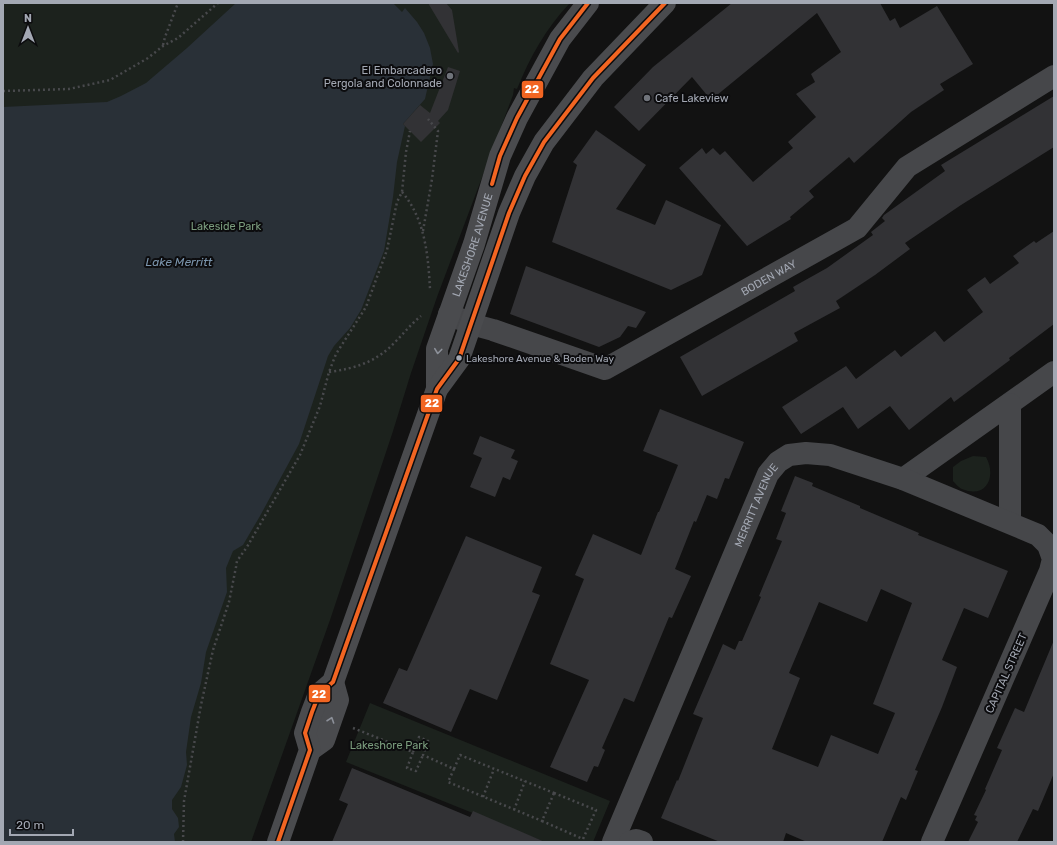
<svg xmlns="http://www.w3.org/2000/svg" width="1057" height="845" font-family="Rubik,sans-serif">
<style>
.green{fill:#1c221d}
.water{fill:#293037}
.building{fill:#323235;fill-rule:evenodd}
.lines{fill:none;stroke-linecap:round;stroke-linejoin:round}
.path{stroke:#48494c;stroke-width:2.5;stroke-dasharray:2 3;stroke-linecap:butt}
.street{stroke:#46474a;stroke-width:22}
.secondary{stroke:#4a4b4e;stroke-width:22}
.bus-1-casing{stroke:#0c0c0e;stroke-width:7}
.bus-1{stroke:#f26522;stroke-width:4}
.oneway{stroke:#8d919a}
.poi-dot{fill:#70747b;stroke:#0c0c0e;stroke-width:1.5}
.bus-dot{fill:#a3a8b3;stroke:#0c0c0e;stroke-width:1.5}
.labels{text-anchor:middle;stroke-width:4;stroke-linejoin:round;paint-order:stroke}
.bus-label{font-size:10px;fill:#a3a8b3;stroke:#0c0c0e;text-anchor:start}
.poi-label{font-size:11px;fill:#a3a8b3;stroke:#0c0c0e;text-anchor:end}
.park-label{font-size:11px;fill:#7b9d7e;stroke:#0c0c0e}
.street-label{font-size:11px;fill:#a3a8b3;stroke:#0c0c0e}
.water-label{font-size:12px;font-style:italic;fill:#7b95ad;stroke:#0c0c0e}
.line-badge{stroke:#0c0c0e;stroke-width:1.5}
.badge-label{font-size:11px;text-anchor:middle;font-weight:bold;fill:#fff}
</style>
<rect width="100%" height="100%" fill="#121212"/>
<path class="green" d="M3,3H570C546,28 530,57 517,89L514,88L513,95L437,297L411,373L393,431L330,620L251,842H3Z
M973,456L986,457C997,477 986,499 962,489C959,488 955,483 953,481V467L961,461Z
M370,703L610,801L593,842H545L346,762Z"/>
<path class="water" d="M236,3H393L402,12L405,8L417,22L424,33L430,48L433,64L425,99L403,124L405,126L397,162L393,197L384,251L361,310L350,328L334,346L328,356L299,444L260,516L243,545L233,551L226,568L227,592L206,652L201,683L191,717L186,752L187,765L181,787L172,800V809L178,818L179,827L174,834L175,842H3V107L107,102L121,96L146,83L187,48Z"/>
<path class="building" d="M428,3H446L452,10L459,52L458,53Z
M732,3H880L890,21L895,18L900,28L937,6L973,64L940,84L944,90L911,112L854,163L849,157L809,191L814,197L790,217L791,219L747,246L679,168L702,148L706,154L713,148L720,155L725,151L753,182L793,148L788,142L816,117L796,94L815,82L811,74L841,52L817,13L711,100L692,77L639,131L614,107L653,67Z
M448,67L460,71L448,110L438,121L440,123L421,142L403,124L420,105L430,113Z
M1054,96V147L961,205L905,243L910,249L875,275L836,301L840,308L794,333L798,341L702,396L680,357L795,291L793,287L827,268L873,235L871,232L885,221L882,218L884,215L945,171L941,165Z
M596,130L646,165L616,209L655,225L666,200L721,225L702,275L671,290L552,242L577,165L573,162Z
M1054,231V324L1009,358L1010,360L954,402L951,397L909,430L890,406L858,429L843,407L801,434L782,407L846,366L856,379L895,350L901,357L935,331L944,342L983,312L967,290L985,277L990,284L1019,263L1013,256L1034,241L1036,243Z
M526,266L646,312L636,328L628,326L620,337L599,347L510,314Z
M660,409L744,442L729,479L725,478L717,499L707,495L696,522L694,521L675,569L691,576L672,618L669,617L634,702L624,698L602,748L605,750L598,767L594,766L587,782L550,767L589,680L550,664L584,579L575,575L593,534L641,555L658,512H659L678,465L643,451Z
M480,436L515,450L511,458L518,461L510,480L503,477L495,497L470,487L482,458L473,454Z
M795,476L813,483L812,486L860,506V508L919,533L918,535L1008,571L988,618L964,608L942,660L957,667L942,707L915,770L918,771L906,800L901,797L882,842H807L786,833L783,842H720L661,818L677,780L678,781L703,718L693,714L723,644L735,650L739,641H742L761,597L759,596L782,541L776,539L786,513L781,511ZM881,589L912,603L873,704L895,713L878,754L831,735L818,767L772,749L800,678L789,673L819,602L867,622Z
M466,536L542,567L532,592L540,595L497,700L470,689L451,732L383,703L399,668L407,671Z
M1054,640V773L1038,811L1033,809L1017,842H968L978,822L975,820L977,816L974,815L986,790L985,789L1002,750L997,748L1015,708L1024,712Z
M352,768L470,817L473,811L545,842H332L348,804L339,800Z"/>
<g class="lines">
<path class="path" d="M163,45L165,37L178,3
M3,91L69,89L110,80L148,58L163,46L178,38L218,3
M402,192C425,219 428,254 430,289
M423,231L432,179L438,131L428,119
M329,372C357,368 377,362 397,340C405,332 412,323 421,316
M353,728L413,752L407,768L416,771L423,755
M413,752L419,737L428,741L423,755L454,769L460,755L554,793
M454,769L448,782L542,821
M554,793L596,810L583,839L542,821Z
M483,797L494,769
M514,810L525,781
M183,842L184,801L201,705L213,650L229,602L236,567L237,561L247,547L300,455L320,406L329,372L336,354L366,307L387,250L397,202L402,192L406,152L410,131"/>
<g class="street">
<path id="s1" d="M449,314L471,324L493,330L605,369L857,228L907,167L1054,76"/>
<path d="M903,479L1054,372"/>
<path d="M1010,522V404"/>
<path id="s2" d="M613,842L768,474L778,462L789,455L806,453L830,455L903,479L1038,535L1048,545L1053,559L1050,571L932,842"/>
<path d="M630,842L636,840L642,842"/>
</g>
<g class="secondary">
<path id="s3" d="M437,389V349L474,244L500,156L517,118L560,39L588,3"/>
<path d="M310,750L324,740L338,700L333,682"/>
<path d="M278,842L310,750L305,733L312,712L319,694L333,682L437,389L459,359L509,213L525,176L544,142L593,78L665,3"/>
</g>
<defs>
<path id="bus-1" d="M492,184L500,156L517,118L560,39L588,3
M278,842L310,750L305,733L312,712L319,694L333,682L437,389L459,359L509,213L525,176L544,142L593,78L665,3"/>
</defs>
<use href="#bus-1" class="bus-1-casing"/>
<use href="#bus-1" class="bus-1"/>
</g>
<defs><path id="oneway-chevron" d="M-2-3.5L2.5 0L-2 3.5" fill="none" stroke-width="1.6" stroke-linecap="round" stroke-linejoin="round"/></defs>
<g class="oneway">
<use href="#oneway-chevron" transform="translate(438 351) rotate(97)"/>
<use href="#oneway-chevron" transform="translate(331 720) rotate(-71)"/>
</g>
<g class="poi-dot">
<circle cx="450" cy="76" r="4"/>
<circle cx="647" cy="98" r="4"/>
</g>
<circle class="bus-dot" cx="459" cy="358" r="3.5"/>
<g class="labels">
<g class="bus-label">
<text x="466" y="362">Lakeshore Avenue &amp; Boden Way</text>
</g>
<g class="poi-label">
<text x="442" y="74">El Embarcadero<tspan x="442" dy="13">Pergola and Colonnade</tspan></text>
<text x="655" y="102" text-anchor="start">Cafe Lakeview</text>
</g>
<g class="park-label">
<text x="226" y="230">Lakeside Park</text>
<text x="389" y="749">Lakeshore Park</text>
</g>
<g class="street-label">
<text dy="4" stroke="none"><textPath href="#s3" startOffset="150">LAKESHORE AVENUE</textPath></text>
<text dy="4" stroke="none"><textPath href="#s1" startOffset="353">BODEN WAY</textPath></text>
<text dy="4" stroke="none"><textPath href="#s2" startOffset="366">MERRITT AVENUE</textPath></text>
<text transform="translate(1006 673) rotate(-66)" y="4">CAPITAL STREET</text>
</g>
<g class="water-label">
<text x="179" y="266">Lake Merritt</text>
</g>
</g>
<g class="line-badge">
<rect x="521" y="80" width="23" height="19" rx="4" fill="#f26522"/>
<rect x="420" y="394" width="23" height="19" rx="4" fill="#f26522"/>
<rect x="308" y="684" width="23" height="19" rx="4" fill="#f26522"/>
</g>
<g class="badge-label">
<text x="532" y="93">22</text>
<text x="432" y="407">22</text>
<text x="319" y="698">22</text>
</g>
<rect width="1057" height="845" fill="none" stroke="#a3a8b3" stroke-width="8"/>
<g transform="translate(28 28)" stroke="#0c0c0e" stroke-width="3" paint-order="stroke">
<path d="M0-3L7 15L0 10L-7 15Z" fill="#a3a8b3"/>
<text y="-6" font-size="11" font-weight="bold" text-anchor="middle" fill="#a3a8b3">N</text>
</g>
<path d="M10 829v6h63v-6" fill="none" stroke="#a3a8b3" stroke-width="2"/>
<text x="16" y="829" font-size="12" fill="#a3a8b3" stroke="#0c0c0e" stroke-width="3" paint-order="stroke">20 m</text>
</svg>
